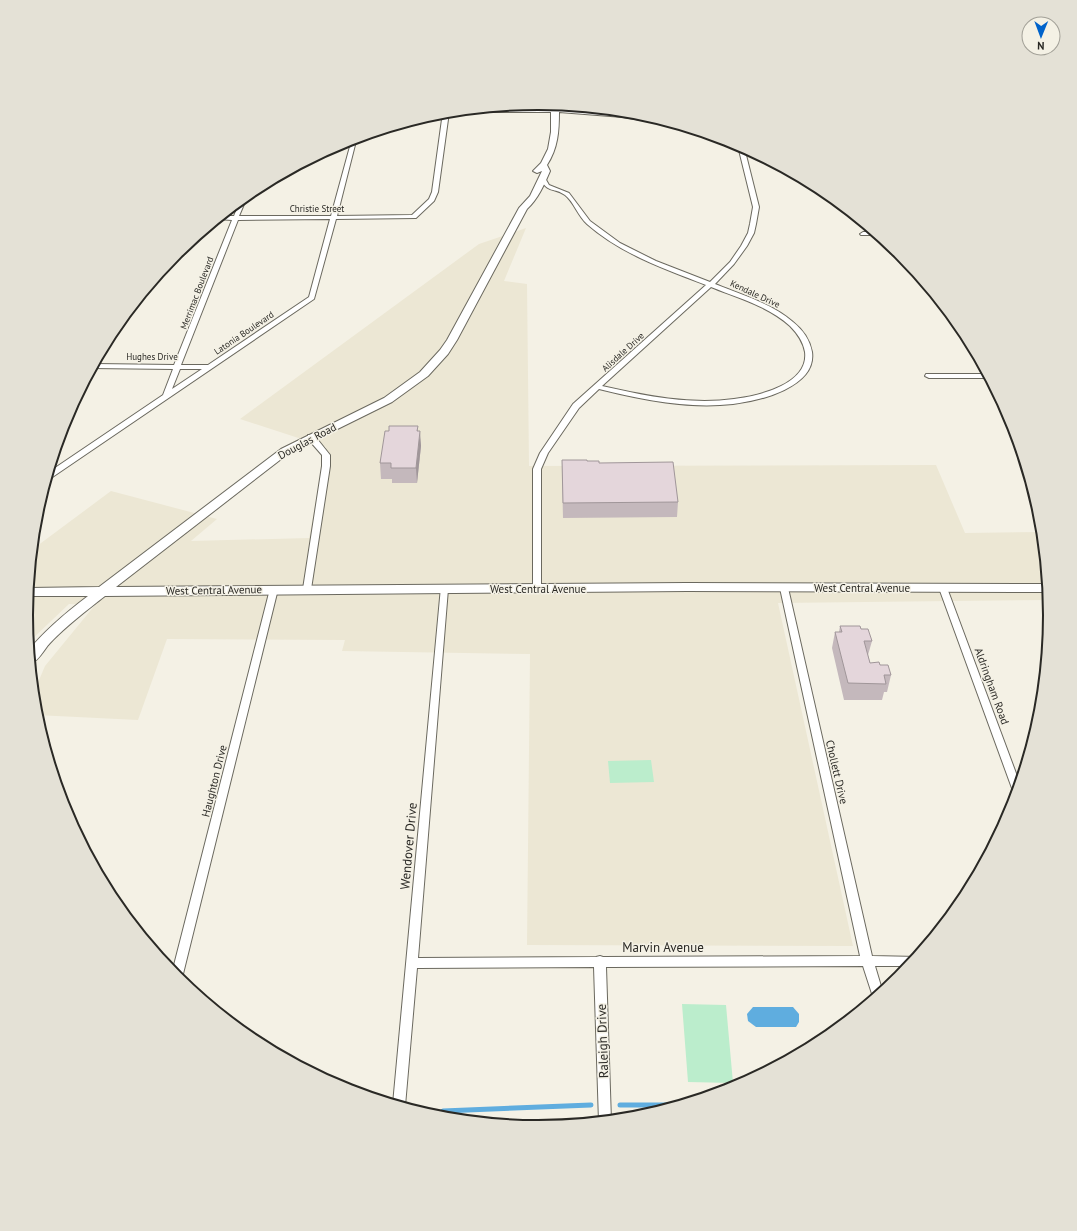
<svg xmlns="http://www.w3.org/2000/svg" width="1077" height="1231" font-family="'PT Sans',sans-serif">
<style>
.built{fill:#ece7d4}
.green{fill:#bbedcc}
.water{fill:#5faddf}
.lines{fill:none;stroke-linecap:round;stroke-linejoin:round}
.stream{stroke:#5faddf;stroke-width:5}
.street-casing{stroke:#6b695f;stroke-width:2}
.secondary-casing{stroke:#6b695f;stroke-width:2}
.street{fill:#fff;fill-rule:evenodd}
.secondary{fill:#fff;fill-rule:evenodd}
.wall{fill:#c4b8bc}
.shaded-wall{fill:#a09699}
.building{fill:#e4d6db;stroke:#a09699}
.labels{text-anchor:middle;stroke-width:3;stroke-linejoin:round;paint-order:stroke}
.far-street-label{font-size:9px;fill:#2a2925;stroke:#f4f1e5}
.street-label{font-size:11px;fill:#2a2925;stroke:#f4f1e5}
.near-street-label{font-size:13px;fill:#2a2925;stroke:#f4f1e5}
.rim{fill:none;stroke:#2a2925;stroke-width:2}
</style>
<rect width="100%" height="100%" fill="#f4f1e5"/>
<path class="built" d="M526,228L504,281L527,284L529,466L936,465L965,533L1043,532L1049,600L778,603L853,946L527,945L530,654L342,651L345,640L167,639L138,720L36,715L34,692L45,666L95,605L69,604L29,642L26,615L33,549L111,491L217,519L191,541L309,538L326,447L240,419L479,244Z"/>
<path class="green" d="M651,760L654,782L610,783L608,761Z
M682,1004L726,1005L733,1083L688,1082Z"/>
<path class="water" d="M753,1007H793L799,1014V1022L796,1027H756L748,1021L747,1014Z"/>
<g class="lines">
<path class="stream" d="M620,1105H682
M443,1111L591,1105"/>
<defs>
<path id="street" d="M443,112H449L438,192L434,201L416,218L336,219L314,299L51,478H47L49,472L163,395L173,369L92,368L95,364L174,365L232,220L217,219L221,216H234L240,201L246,196L247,197L239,216H331L352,139L357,137L337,216L412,215L429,199L432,192ZM330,219L309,297L208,365H181L238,220ZM180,369H202L172,389Z
M740,145L744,147L759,207L756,224L754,233L747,246L734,264L715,284C742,295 771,303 793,322C803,330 810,340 812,352C817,387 759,401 733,404C688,409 643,400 599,389L579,408L548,453L541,469V589L537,592L534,591L533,589V469L540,453L573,404L706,285C665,269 621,254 587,224C578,216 574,202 565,195C554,187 549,194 540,179L545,178L549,185L569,193L590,221L620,243L656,261L710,282L730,262L741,246L748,233L750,224L753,207L738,146ZM711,287C738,298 768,306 790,326C797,333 803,341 805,352C809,384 759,396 734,399C690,405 646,396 602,386Z
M863,232H875L879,235H861L860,234Z
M926,374H988L990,378H929L925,376Z
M308,435H314L330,455V466L311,589L307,592L303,589L322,466V455L308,439Z
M784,585L788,588L872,956L918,957L911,966H875L883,993L874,1000L863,966L606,967L611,1121L599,1122L594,967L417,968L405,1106V1108L393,1104L441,587L444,586L448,589L418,958L596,957L600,956L603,957L860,956L780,588Z
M943,585L947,588L1020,784L1017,795L1014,794L1013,791L939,588Z
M274,586L278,589L181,982L172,973L270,589Z"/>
<path id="secondary" d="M552,104L559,105V108C597,108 638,113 675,124L672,125L623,117L559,112C559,131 558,148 547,165L550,171C544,185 538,199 527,209L457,340L448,354L428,376L392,402L289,453L116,587L687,583L1048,584L1049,592L687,591L105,596C86,611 67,625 50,643C44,649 39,661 31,663L29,650C46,629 67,612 88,596H28L29,588L99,587L281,449L384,398L420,372L440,350L447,340L519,208L530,196L542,171L537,173L533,171L541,163L548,149L551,132V112H467L464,110L489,108H551Z"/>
</defs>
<use href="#street" class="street-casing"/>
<use href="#secondary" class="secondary-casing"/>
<use href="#street" class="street"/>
<use href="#secondary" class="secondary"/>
</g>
<path class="wall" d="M418,426V431L421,446L417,483H392V479H381L380,463L389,431Z
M562,460L587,461L599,463L678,502L677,517L563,518L562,475Z
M840,626L861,629L872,641L868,655L870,663L880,665L891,675L887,692H884L882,700H844L832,648L835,632H839Z"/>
<path class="shaded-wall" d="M420,431L421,446L417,483L416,468Z"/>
<path class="building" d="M389,426H418L417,431H420L416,468H391V463H380L385,431H389Z
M562,460H587V461H599V463L673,462L678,502L563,503Z
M840,626H860L861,629H868L872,641H864L870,663L879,662L880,665H888L891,675H884L886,684L848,683L835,632H842Z"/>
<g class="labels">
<g class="far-street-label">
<text x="317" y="212">Christie Street</text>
<text transform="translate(197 293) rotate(-69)" y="3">Merrimac Boulevard</text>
<text transform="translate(755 294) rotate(25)" y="3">Kendale Drive</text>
<text transform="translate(244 333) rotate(-34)" y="3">Latonia Boulevard</text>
<text transform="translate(623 352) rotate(-42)" y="3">Alisdale Drive</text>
<text x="152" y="360">Hughes Drive</text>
</g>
<g class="street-label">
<text transform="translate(307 441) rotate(-28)" y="4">Douglas Road</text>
<text x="862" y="592">West Central Avenue</text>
<text x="538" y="593">West Central Avenue</text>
<text transform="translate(214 590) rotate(-1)" y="4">West Central Avenue</text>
<text transform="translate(992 686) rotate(70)" y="4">Aldringham Road</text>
<text transform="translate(837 772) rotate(77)" y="4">Chollett Drive</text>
<text transform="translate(214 781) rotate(-76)" y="4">Haughton Drive</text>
</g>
<g class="near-street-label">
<text transform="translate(408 846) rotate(-85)" y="5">Wendover Drive</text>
<text x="663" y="952">Marvin Avenue</text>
<text transform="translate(602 1041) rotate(-92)" y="5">Raleigh Drive</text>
</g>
</g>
<path d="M0 0H1077V1231H0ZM33 615a505 505 0 1 1 1010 0a505 505 0 1 1-1010 0Z" fill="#e4e1d6" fill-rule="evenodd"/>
<path class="rim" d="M33 615a505 505 0 1 1 1010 0a505 505 0 1 1-1010 0Z"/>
<g transform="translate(1041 36) rotate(181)"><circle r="19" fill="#f4f1e5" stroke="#a3a198"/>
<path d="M0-3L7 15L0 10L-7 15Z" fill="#0063cb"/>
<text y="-6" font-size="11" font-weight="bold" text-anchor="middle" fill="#2a2925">N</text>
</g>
</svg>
